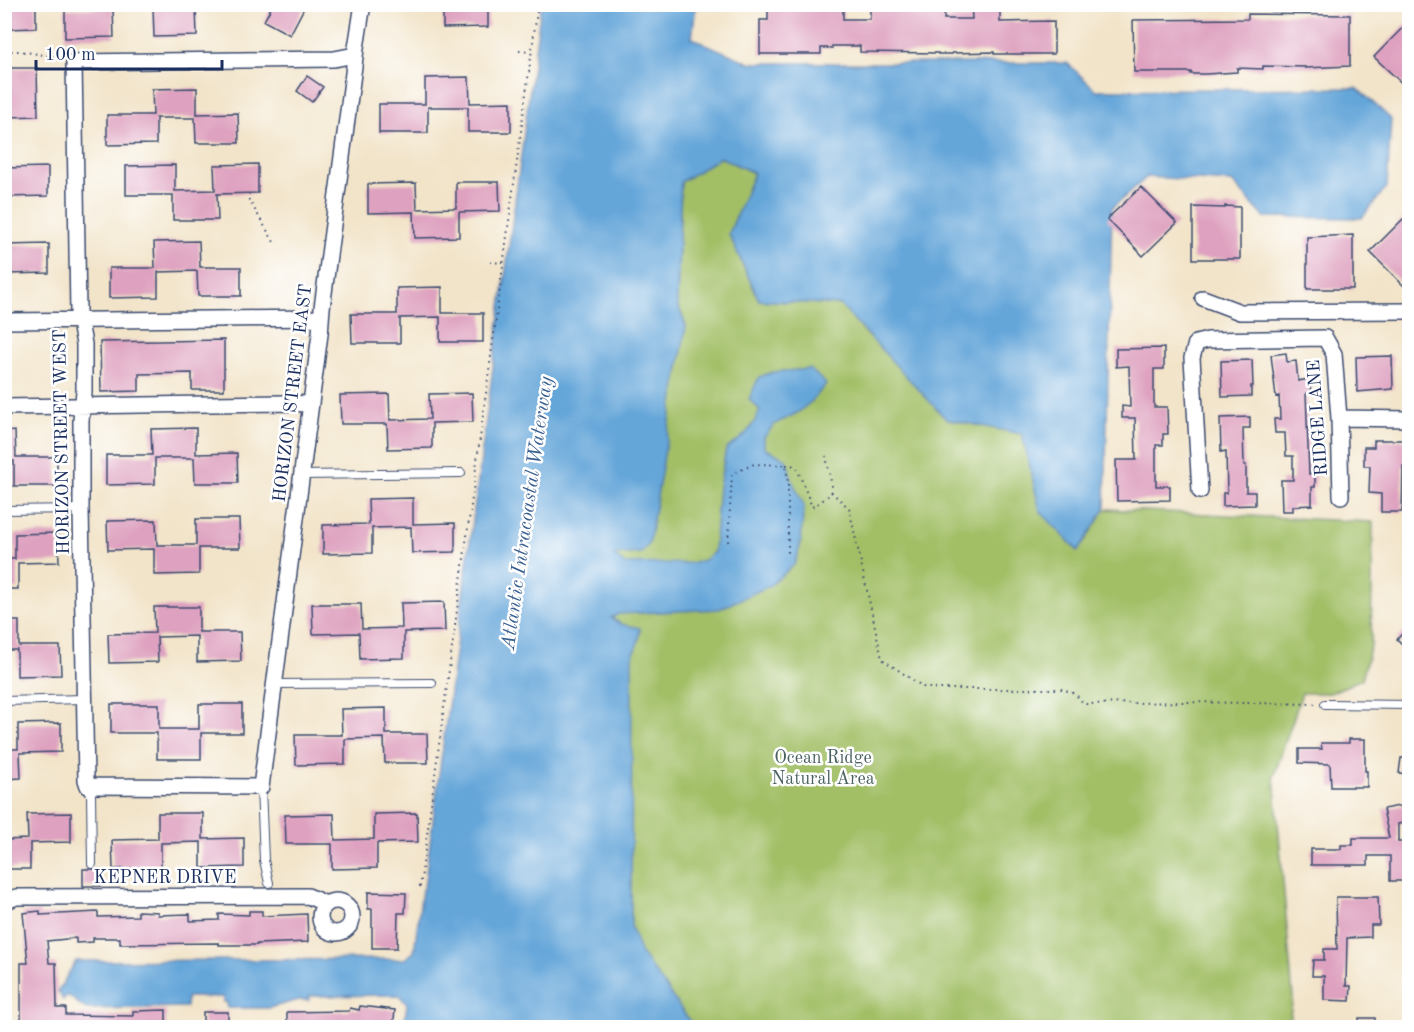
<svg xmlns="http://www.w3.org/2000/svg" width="1414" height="1032" font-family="'Old Standard TT',serif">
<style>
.green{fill:#a2bf66;stroke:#5e7762;stroke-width:1.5}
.water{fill:#65a6d9;stroke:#406a9c;stroke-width:1.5}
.building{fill:#dea1bf}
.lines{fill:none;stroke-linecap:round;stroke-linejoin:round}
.lane-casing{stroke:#3b4a6e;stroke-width:10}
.street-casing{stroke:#3b4a6e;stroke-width:18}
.path{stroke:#3b4a6e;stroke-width:2;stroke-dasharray:1.5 4.5;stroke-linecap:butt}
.lane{stroke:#fff;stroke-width:8}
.street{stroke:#fff;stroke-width:15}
.labels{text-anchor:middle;stroke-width:5;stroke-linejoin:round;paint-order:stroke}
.street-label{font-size:18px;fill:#1b2f5e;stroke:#fff}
.park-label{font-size:18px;fill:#4a6161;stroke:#fff}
.water-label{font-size:20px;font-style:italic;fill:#395f8f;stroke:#fff}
</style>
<rect width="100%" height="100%" fill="#fff"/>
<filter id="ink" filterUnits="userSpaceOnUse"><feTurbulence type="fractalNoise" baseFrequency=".0167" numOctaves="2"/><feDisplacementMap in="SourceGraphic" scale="12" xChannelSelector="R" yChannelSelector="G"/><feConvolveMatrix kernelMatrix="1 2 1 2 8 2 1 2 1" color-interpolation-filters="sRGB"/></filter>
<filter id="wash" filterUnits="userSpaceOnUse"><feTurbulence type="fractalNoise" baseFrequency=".008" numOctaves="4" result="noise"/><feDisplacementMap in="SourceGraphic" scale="24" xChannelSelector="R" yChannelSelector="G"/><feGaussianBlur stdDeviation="1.35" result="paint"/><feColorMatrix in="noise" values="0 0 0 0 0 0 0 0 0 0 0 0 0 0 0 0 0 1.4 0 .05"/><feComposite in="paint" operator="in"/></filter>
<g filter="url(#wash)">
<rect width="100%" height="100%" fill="#f2e4c9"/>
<path class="green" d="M720,157L754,173L729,234L759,300L840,305L871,338L1081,337L1083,544L1105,509L1373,522L1371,645L1362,679L1330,693H1302L1274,776L1293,998L1288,1027L537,1028L602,340L686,326L677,303L681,182Z"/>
<path class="water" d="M541,5H696L692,38L750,63H1067L1096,90L1357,88L1391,119L1387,187L1362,218L1264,217L1232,182L1147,177L1112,208L1105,509L1078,551L1040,511L1022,434L946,419L840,305L759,300L729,234L754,173L720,157L681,182L677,303L686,326L649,544L641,553L614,555L624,564L694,563L704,560L714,552L719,487L726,449C745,436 751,431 760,410L749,399L759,377L773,372L810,369L826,384L812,401L797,413L775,424L764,437V448L785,458L788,464L792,480L804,506L800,547L794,565L769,586L719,609L619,614L611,618L621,624L640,628L639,639L632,659L631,926L640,952L694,1027H404L407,1004L399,995L309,996V1000H299L269,1008H227V1002H223V997H187L186,1007L86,1009L67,995L63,1000L58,991L76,961L404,959L414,952L422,889L424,888Z"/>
<g id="blocks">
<path class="building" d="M6,4H36V28L7,29Z
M273,4H306L290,35L264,21Z
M443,4H488V27L443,28Z
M768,4H843V19H870V4H945L944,19H972L971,4H1000V22L1054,21V54H994V52L952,53V54H938V53L860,52V46H832V48H821V54H760V20H768Z
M153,7H196L197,36L154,37Z
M113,8L114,37L65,38V9Z
M1248,14L1350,15V66L1305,68V67L1263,66V69L1237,68V72L1206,74H1191V72H1134L1133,20L1248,19Z
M1410,20V91L1374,57Z
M8,68H37L38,116L9,117Z
M307,76L323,87L312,102L297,91Z
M469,77L470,103L511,102V132H468V107H428V133H379V104H425V78Z
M197,88V114L238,113L239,143H196L195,118H156V144L107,145V115H153L152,89Z
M258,164V193L217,194L218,220H173V195H126V166L175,165V191L215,190L214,165Z
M48,167V196L5,197L4,168Z
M456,182H499L500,211L459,212V237L415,238L414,212L368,213V184L416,183L417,209L456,208Z
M1141,187L1177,223L1143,256L1107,219Z
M1225,206L1240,207V259H1193V207L1225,208Z
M1403,219L1410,225V292L1370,252Z
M1353,235V289H1307V237Z
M199,241L200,267H241V296H198L197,271L158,272V297L109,298V268H155L154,242Z
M49,244V273L6,274L5,245Z
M442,287V313H483V342H440V317L400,318V343H352L351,314H397V288Z
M224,340V390H192V373L139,374V391L101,392L100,342Z
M1164,348V369H1154V407H1167L1168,434H1163V445H1156V486H1170V500L1117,501L1116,460H1136L1135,418H1122V406L1130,407L1129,366L1116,367V349Z
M1286,353L1287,362L1296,361L1298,381L1309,379L1311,392L1306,393L1309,474L1315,473V487H1312V505L1293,506V511H1282L1281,480H1293V456H1286L1285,433H1275L1274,419H1280L1279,396L1276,397L1271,355Z
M1392,356L1393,389L1357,392L1356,357Z
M1252,360L1253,386H1251V396L1222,397L1221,361Z
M472,393L473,422L432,423V448L388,449L387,424H341L340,395L389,394L390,420L430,419L429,394Z
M1250,417V428H1243L1244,465H1246V492H1255V505L1223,506V493H1227L1226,451L1221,452L1220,418Z
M196,428V454L237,453L238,483H195L194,458H155V484L106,485V455H152L151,429Z
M15,431L16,457H57V486H14V461H4V432Z
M1374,440H1410V466H1403L1402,512H1381V494L1369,493L1370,466H1364V447H1374Z
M413,498V524L455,523V552L412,553L411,527L372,528V553L323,554V525L369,524L368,499Z
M196,519H239L240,548H199V574L154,575V549L108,550L107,521L156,520L157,545H196Z
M58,533L59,562L18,563V589H4V559H15V534Z
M444,602L445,631L404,632V658L360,659L359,633L313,634L312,604H361L362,629L402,628L401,603Z
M154,607H199V632H240L241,661L197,662V636L157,637L158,662L109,663L108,634L155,633Z
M4,621H19V646H60L61,675L17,676V650H4Z
M1410,626V652L1397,639Z
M111,704H159V729H199V704H242V733H201V759H157V733H111Z
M386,708V734H427L428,763H385L384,738L345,739V764L296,765L295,735H342L341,709Z
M61,723V752L20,753L21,778L4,779V749H18V724Z
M1349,739H1365V771H1367V787H1331L1330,764L1299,763V749H1322L1321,743H1349Z
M1401,758H1410V774L1399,773Z
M1410,804V822L1398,824V842H1410V881H1390V856H1368V865H1311V849H1341V845H1353V838H1389L1383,809Z
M71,813V842L30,843V869H4V840L28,839L27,814Z
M158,813H203V839L244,838V867L201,868V842L161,843V868L113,869L112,840L158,839Z
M417,813L418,842L377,843V868L332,869V844H286L285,815L334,814L335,840L374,839V814Z
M83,869H100L101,886H83Z
M368,892L406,893L405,913H398L397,948H372V909H368Z
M1336,897H1378L1379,925H1371V937L1347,938L1346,986H1351L1350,1001L1324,1000V976H1312L1313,960H1324V949H1337Z
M40,911V915L98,912V917L138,916V911L158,912V915L190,914V921L219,920V914L249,915V911H262V916L307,914L308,942L257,944V945H219V943L120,944V938H93V942L76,943V938L47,941L49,963H56L57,1008H66V1015L133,1016V1011L166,1010V1028H26L21,1027V963H28L23,913Z
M360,1006L395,1010L393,1028H287V1012L349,1011L350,1008L359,1010Z
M203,1012H228V1028H203Z
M1359,1018H1375V1028H1359Z"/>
</g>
</g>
<g filter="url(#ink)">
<use href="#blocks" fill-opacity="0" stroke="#3b4a6e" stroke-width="1.5"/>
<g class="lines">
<defs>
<path id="lane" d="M301,475L461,473
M4,510L81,509
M274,684L432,683
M4,701L84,699
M1325,704L1410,705
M88,786L91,794L92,864
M261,787L264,860L269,883"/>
<path id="street" d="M355,55L334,59L74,62L78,312L84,344V392L81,420V509L86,780L88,786L261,787L320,334L322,308L354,66L356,48L363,4
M1203,298L1240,312L1410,311
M4,321L321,318
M4,407L286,403L310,404
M1339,418L1410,419
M1200,491L1192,358L1196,343L1208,340L1325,338L1334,354L1339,418L1341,496
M320 917a16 16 0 1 1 32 0a16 16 0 1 1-32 0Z
M4,902L16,897L308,896L326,904"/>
</defs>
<use href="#lane" class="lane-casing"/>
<use href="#street" class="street-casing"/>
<path class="path" d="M11,51H19L62,58
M519,51L531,52
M249,193V200L274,242
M490,262L503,263
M786,465H792L797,468L812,507C818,503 829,497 832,491C833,488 827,462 826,456
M831,492L849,508L882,659L923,687L936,689H1062C1067,691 1073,692 1077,696C1081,699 1081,702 1086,704L1182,702L1317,704
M728,542L732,475L734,473L754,464L786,465L788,483V553
M420,887L538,4"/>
<use href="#lane" class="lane"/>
<use href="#street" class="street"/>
</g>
</g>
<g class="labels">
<g class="street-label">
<text transform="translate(292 393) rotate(-83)" y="6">HORIZON STREET EAST</text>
<text transform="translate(1317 418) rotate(-94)" y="6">RIDGE LANE</text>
<text transform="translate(61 442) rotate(-91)" y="6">HORIZON STREET WEST</text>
<text x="165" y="883">KEPNER DRIVE</text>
</g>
<g class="park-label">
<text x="823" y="763">Ocean Ridge<tspan x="823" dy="21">Natural Area</tspan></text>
</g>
<g class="water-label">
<text transform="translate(526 513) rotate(-82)" y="7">Atlantic Intracoastal Waterway</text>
</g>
</g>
<rect width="1414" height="1032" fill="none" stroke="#fff" stroke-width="24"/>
<path d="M36 60v9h186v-9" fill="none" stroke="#1b2f5e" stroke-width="3"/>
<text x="45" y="60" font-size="18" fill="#1b2f5e" stroke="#ffffff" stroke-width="4.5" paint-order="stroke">100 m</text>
</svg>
